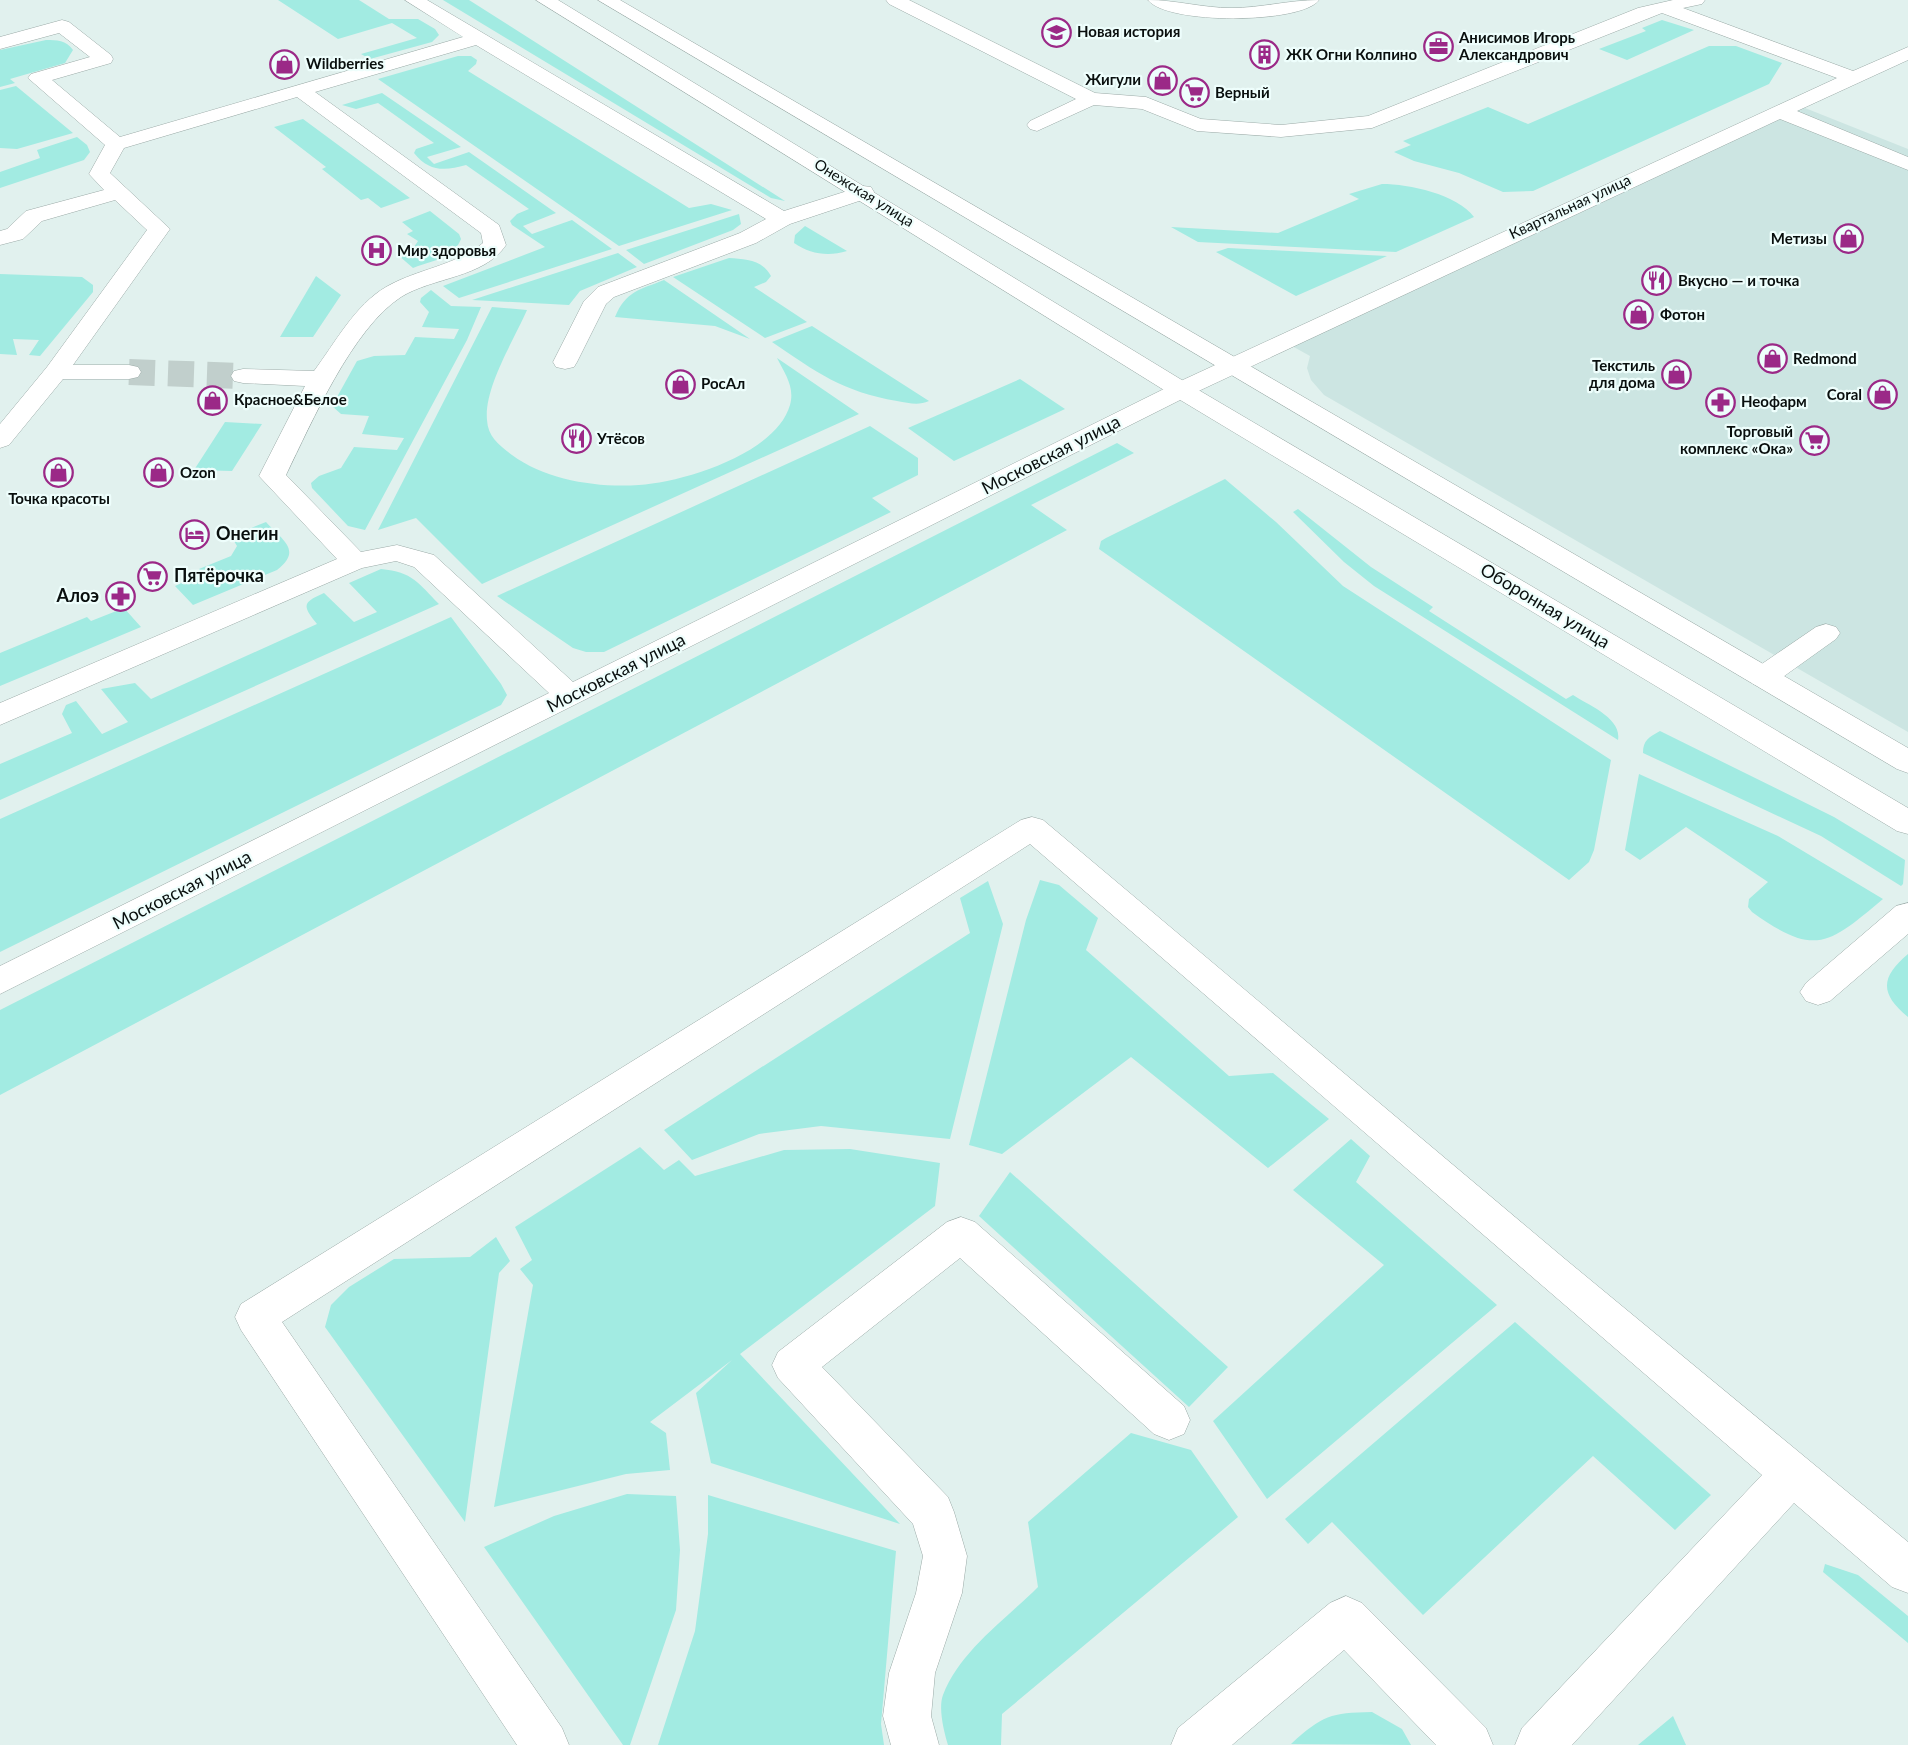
<svg xmlns="http://www.w3.org/2000/svg" width="1908" height="1745" font-family="Lato,sans-serif">
<style>
.built{fill:#cce5e2}
.green{fill:#a2ebe2}
.lines{fill:none;stroke-linecap:round;stroke-linejoin:round}
.minor-tunnel{stroke:#c1cfcc;stroke-width:26;stroke-dasharray:26 13;stroke-linecap:butt}
.minor-casing{stroke:#9baaa7;stroke-width:1}
.major-casing{stroke:#9baaa7;stroke-width:1}
.minor{fill:#fff;fill-rule:evenodd}
.major{fill:#fff;fill-rule:evenodd}
.labels{text-anchor:middle;stroke-width:4.5;stroke-linejoin:round;paint-order:stroke}
.far-poi-label{font-size:15px;font-weight:bold;fill:#090f0e;stroke:#eefefc;text-anchor:start}
.far-street-label{font-size:15px;fill:#090f0e;stroke:#eefefc}
.street-label{font-size:18px;fill:#090f0e;stroke:#eefefc}
.poi-label{font-size:18px;font-weight:bold;fill:#090f0e;stroke:#eefefc;text-anchor:start}
</style>
<rect width="100%" height="100%" fill="#e1f1ee"/>
<path class="built" d="M1800,106L1908,149V732L1324,395L1311,380L1307,368L1310,356L1292,346Z"/>
<path class="green" d="M278,0H359L389,19H418L435,29L439,35L432,42L370,59L361,54L417,38L392,23L338,39Z
M443,0H469L785,201L771,198Z
M1662,20L1694,30L1627,60L1599,49L1646,31L1642,28Z
M46,40C57,40 66,40 73,50L65,63L10,79L15,83L0,87V50Z
M1709,46H1736L1782,63L1769,84L1533,191L1503,192L1459,173L1414,161L1394,152L1411,145L1403,141L1488,107L1528,124Z
M458,56H471L477,60L476,64L468,71L689,208L711,204L732,210L619,246L378,79Z
M16,86L73,133L17,149L0,148V90Z
M382,93L461,147L427,157L434,164L469,152L556,213L523,226L532,234L572,220L612,249L459,298L443,286L545,247L512,225L510,221L517,214L529,209L466,165C445,171 429,172 414,153L416,149L434,143L378,103L356,109L342,105Z
M303,119L410,198L381,208L368,198L361,200L322,169L326,167L274,127Z
M77,137L87,145L90,152L84,160L0,188V172L40,158L37,150Z
M1382,184C1409,184 1457,194 1474,217L1396,252L1198,242L1171,227L1278,233L1359,199L1349,194Z
M430,211L459,234L461,239C454,258 431,261 413,268L398,255L412,250L418,241L407,234L413,231L402,222Z
M739,214L741,224L733,230L644,264L626,250Z
M805,226L847,251C828,257 810,254 794,243L795,235Z
M1228,248L1387,256L1296,296L1216,252Z
M618,253L637,267L580,291L569,305L472,300Z
M729,258C745,259 763,260 771,276L766,282L754,287L807,322L765,338L673,277Z
M0,274L82,277L93,285V292L40,356L29,355L39,340L13,339L17,355L0,354Z
M316,276L341,295L313,337H280Z
M664,280L750,339L715,326L615,317C626,291 639,290 664,280Z
M431,290L451,306L481,307L467,340L365,530L348,526L312,488L311,483L319,476L341,468L354,447L397,450L404,438L362,434L369,416L341,414L332,406L357,361L374,356L405,355L415,337L454,339L459,329L422,327L429,312L420,302L421,298Z
M492,307L527,310C514,340 484,387 487,420C488,437 499,445 512,455C546,480 597,488 639,485C683,482 776,454 790,405C795,387 785,374 777,358L859,414L482,584L416,518L378,530Z
M812,326L929,401C918,406 909,403 897,401C843,392 816,372 772,342Z
M1020,379L1065,409L954,461L908,428Z
M225,422L262,424L232,471L194,470Z
M870,426L918,458V475L872,498L891,512L604,652H586L573,648L497,596Z
M1117,443L1134,453L1031,505L1067,530L0,1095V1010Z
M1225,479L1276,522L1343,586L1611,760L1594,850L1589,862L1569,880L1099,549L1101,541L1106,538Z
M1298,509L1371,567L1433,607L1429,611L1566,699L1573,695C1588,705 1622,718 1618,740L1374,586L1344,562L1293,512Z
M266,522C282,540 303,550 277,570L193,605L175,586L203,573L199,569L231,556L237,546L231,536Z
M381,569C413,572 418,583 439,604L0,800V764L72,733L62,714L66,705L76,701L102,734L128,722L101,689L135,683L151,699L317,624C303,606 301,603 324,593L354,622L377,612L349,583Z
M124,608L141,627L0,686V653L87,617L91,621Z
M451,617L501,684L507,695L501,705L0,952V819Z
M1660,731L1834,817L1905,860L1903,884L1901,886L1821,836L1643,753C1643,740 1649,737 1660,731Z
M1639,774L1778,836L1883,899C1829,944 1816,958 1752,912L1748,907L1749,899L1768,882L1686,827L1640,860L1625,850Z
M1040,880L1059,885L1098,918L1086,950L1229,1076L1273,1073L1329,1119L1268,1168L1131,1057L1002,1154L969,1145L1026,920Z
M988,881L1003,924L950,1139L821,1126L759,1134L692,1160L664,1130L970,933L960,898Z
M1908,954V1017C1879,993 1881,977 1908,954Z
M1351,1139L1370,1156L1356,1182L1497,1305L1267,1499L1213,1421L1384,1265L1293,1190Z
M640,1147L664,1170L679,1160L695,1176L784,1150L850,1149L940,1163L935,1206L740,1354L900,1524L711,1463L696,1393L732,1360L650,1422L666,1433L670,1470L626,1474L494,1507L533,1285L520,1269L532,1260L515,1227Z
M1010,1172L1228,1367L1189,1407L979,1216Z
M496,1237L510,1261L499,1273L465,1522L325,1327L331,1305L349,1287L394,1259L470,1257Z
M1515,1322L1711,1495L1675,1530L1593,1456L1423,1615L1332,1522L1308,1544L1285,1519Z
M1131,1433L1191,1450L1238,1517L1002,1714L1001,1745H948C944,1732 938,1708 943,1695C960,1651 1006,1619 1038,1587L1028,1522Z
M627,1494L676,1496L680,1550L676,1610L630,1745H623L484,1547L554,1516Z
M708,1495L896,1551L881,1724L884,1745H658L695,1631L708,1534Z
M1825,1564L1858,1575L1908,1616V1643L1823,1572Z
M1372,1712L1402,1729L1411,1745L1291,1744C1323,1715 1330,1713 1372,1712Z
M1673,1716L1686,1745H1638Z"/>
<g class="lines">
<path class="minor-tunnel" d="M129,372L243,376"/>
<defs>
<path id="minor" d="M405,0H427L784,211L863,186L871,187L874,192L871,197L790,224L756,243L614,297L606,304L577,362L574,367L565,369L556,367L553,362L584,301L598,287L740,233L766,219L476,45L315,92L499,225L506,245C484,278 433,277 401,297C352,329 312,422 286,475L361,552L397,545L434,555L573,682L1172,385L1837,78L1662,13L1372,128L1281,137L1197,131L1142,109L1094,105L1037,131L1030,129L1027,125L1030,121L1076,99L889,4L886,0H909L1095,93L1146,97L1201,119L1281,125L1368,116L1638,8L1673,0H1705L1702,4L1683,8L1853,71L1908,47V60L1797,111L1908,157V170L1780,119L1190,395L0,994V966L549,693L414,567L396,561L362,568L0,725V703L337,559L259,476L305,386L243,383L234,381L231,376L234,371L243,369L314,371C335,343 355,305 386,287C417,269 455,266 483,243L481,233L297,97L124,148L110,173L170,229L73,365H129L138,367L141,372L138,377L129,379H63L9,445L0,448V424L47,367L147,230L115,200L42,221L23,239L0,245V231L7,229L26,211L104,190L89,174L105,145L28,78L31,74L90,57L59,33L0,49V37L62,20L69,22L111,55L113,59L111,63L52,80L120,137L463,37Z
M1148,0C1176,0 1203,8 1231,8C1261,8 1289,0 1319,0C1302,24 1166,25 1148,0Z
M1826,624L1836,627L1840,633L1836,639L1773,684L1763,687L1753,684L1748,677L1753,670L1816,627Z
M1032,817L1043,820L1565,1259L1908,1542V1593L1892,1587L1794,1503L1572,1745H1515L1522,1728L1762,1475L1030,844L282,1322L562,1728L569,1745H517L241,1330L235,1317L241,1304L1021,820Z
M1908,903V934L1830,1001L1818,1005L1806,1001L1800,992L1806,983L1896,906Z
M961,1217L975,1222L1184,1406L1190,1420L1184,1434L1169,1440L1154,1434L960,1258L822,1367L948,1497L954,1512L967,1556L962,1593L935,1673L931,1716L939,1745H891L883,1716L889,1673L916,1593L923,1556L913,1524L778,1378L772,1365L778,1352L947,1222Z
M1346,1596L1362,1603L1486,1728L1493,1745H1436L1344,1650L1232,1745H1171L1178,1728L1330,1603Z"/>
<path id="major" d="M536,0H558L1190,385L1908,808V834L1897,831L1172,395Z
M598,0H620L1908,748V773L1897,769Z"/>
</defs>
<use href="#minor" class="minor-casing"/>
<use href="#major" class="major-casing"/>
<use href="#minor" class="minor"/>
<use href="#major" class="major"/>
</g>
<defs>
<symbol id="school-ring" viewBox="-11 -11 22 22"><circle r="9.5" fill="#eefefc" stroke="#9b2987" stroke-width="1.5"/><path d="M0-5L7-2L0 1L-7-2ZM-4 1L0 2.5L4 1V4Q0 6-4 4Z" fill="#9b2987"/></symbol>
<symbol id="office-ring" viewBox="-11 -11 22 22"><circle r="9.5" fill="#eefefc" stroke="#9b2987" stroke-width="1.5"/><path d="M-6-3h4V-5.5h4V-3h4V5H-6ZM-1-4.5V-3h2v-1.5ZM-6 0V1H6V0Z" fill="#9b2987"/></symbol>
<symbol id="building-ring" viewBox="-11 -11 22 22"><circle r="9.5" fill="#eefefc" stroke="#9b2987" stroke-width="1.5"/><path d="M-4-6H4V6H1V3H-1V6H-4ZM-2.5-4.3h1.7v1.8h-1.7ZM.8-4.3h1.7v1.8H.8ZM-2.5-1h1.7V.8h-1.7ZM.8-1h1.7V.8H.8Z" fill="#9b2987"/></symbol>
<symbol id="shop-ring" viewBox="-11 -11 22 22"><circle r="9.5" fill="#eefefc" stroke="#9b2987" stroke-width="1.5"/><path d="M-5-2.5h2.3a2.7 3.5 0 0 1 5.4 0H5L5.5 6h-11ZM-1.5-2.5h3a1.5 2.3 0 0 0-3 0Z" fill="#9b2987"/></symbol>
<symbol id="supermarket-ring" viewBox="-11 -11 22 22"><circle r="9.5" fill="#eefefc" stroke="#9b2987" stroke-width="1.5"/><path d="M-6-5.5h2.5l.6 2H6L4.5 2H-2.5L-4.4-4H-6ZM-1.5 3.2a1.3 1.3 0 1 0 .1 0ZM3 3.2a1.3 1.3 0 1 0 .1 0Z" fill="#9b2987"/></symbol>
<symbol id="hospital-ring" viewBox="-11 -11 22 22"><circle r="9.5" fill="#eefefc" stroke="#9b2987" stroke-width="1.5"/><path d="M-5-5h3v3.5h4V-5h3V5h-3V1.5h-4V5h-3Z" fill="#9b2987"/></symbol>
<symbol id="restaurant-ring" viewBox="-11 -11 22 22"><circle r="9.5" fill="#eefefc" stroke="#9b2987" stroke-width="1.5"/><path d="M-5-6h1v4h1v-4h1v4h1v-4h1v5L-1.5 .5V6h-2V.5L-5-1ZM5-6V6H3V1.5H1.5Q1.5-4 5-6Z" fill="#9b2987"/></symbol>
<symbol id="pharmacy-ring" viewBox="-11 -11 22 22"><circle r="9.5" fill="#eefefc" stroke="#9b2987" stroke-width="1.5"/><path d="M-2-6h4v4h4v4h-4v4h-4v-4h-4v-4h4Z" fill="#9b2987"/></symbol>
<symbol id="hotel-ring" viewBox="-11 -11 22 22"><circle r="9.5" fill="#eefefc" stroke="#9b2987" stroke-width="1.5"/><path d="M-6-4.5h1.5V1H6V5H4.5V3h-9V5H-6ZM-4 0a1.8 1.8 0 1 1 3.6 0ZM.5 0V-2.5h3Q6-2.5 6 0Z" fill="#9b2987"/></symbol>
</defs>
<g fill-rule="evenodd">
<use href="#school-ring" x="1040" y="16" width="33" height="33"/>
<use href="#office-ring" x="1422" y="30" width="33" height="33"/>
<use href="#building-ring" x="1248" y="38" width="33" height="33"/>
<use href="#shop-ring" x="268" y="48" width="33" height="33"/>
<use href="#shop-ring" x="1146" y="64" width="33" height="33"/>
<use href="#supermarket-ring" x="1178" y="76" width="33" height="33"/>
<use href="#shop-ring" x="1832" y="222" width="33" height="33"/>
<use href="#hospital-ring" x="360" y="234" width="33" height="33"/>
<use href="#restaurant-ring" x="1640" y="264" width="33" height="33"/>
<use href="#shop-ring" x="1622" y="298" width="33" height="33"/>
<use href="#shop-ring" x="1756" y="342" width="33" height="33"/>
<use href="#shop-ring" x="1660" y="358" width="33" height="33"/>
<use href="#shop-ring" x="664" y="368" width="33" height="33"/>
<use href="#shop-ring" x="1866" y="378" width="33" height="33"/>
<use href="#shop-ring" x="196" y="384" width="33" height="33"/>
<use href="#pharmacy-ring" x="1704" y="386" width="33" height="33"/>
<use href="#restaurant-ring" x="560" y="422" width="33" height="33"/>
<use href="#supermarket-ring" x="1798" y="424" width="33" height="33"/>
<use href="#shop-ring" x="42" y="456" width="33" height="33"/>
<use href="#shop-ring" x="142" y="456" width="33" height="33"/>
<use href="#hotel-ring" x="178" y="518" width="33" height="33"/>
<use href="#supermarket-ring" x="136" y="560" width="33" height="33"/>
<use href="#pharmacy-ring" x="104" y="580" width="33" height="33"/>
</g>
<g class="labels">
<g class="far-poi-label">
<text x="1077" y="37">Новая история</text>
<text x="1459" y="43">Анисимов Игорь<tspan x="1459" dy="17">Александрович</tspan></text>
<text x="1286" y="60">ЖК Огни Колпино</text>
<text x="306" y="69">Wildberries</text>
<text x="1141" y="85" text-anchor="end">Жигули</text>
<text x="1215" y="98">Верный</text>
<text x="1827" y="244" text-anchor="end">Метизы</text>
<text x="397" y="256">Мир здоровья</text>
<text x="1678" y="286">Вкусно — и точка</text>
<text x="1660" y="320">Фотон</text>
<text x="1793" y="364">Redmond</text>
<text x="1655" y="371" text-anchor="end">Текстиль<tspan x="1655" dy="17">для дома</tspan></text>
<text x="701" y="389">РосАл</text>
<text x="1862" y="400" text-anchor="end">Coral</text>
<text x="234" y="405">Красное&amp;Белое</text>
<text x="1741" y="407">Неофарм</text>
<text x="1793" y="437" text-anchor="end">Торговый<tspan x="1793" dy="17">комплекс «Ока»</tspan></text>
<text x="597" y="444">Утёсов</text>
<text x="180" y="478">Ozon</text>
<text x="59" y="504" text-anchor="middle">Точка красоты</text>
</g>
<g class="far-street-label">
<text transform="translate(864 193) rotate(32)" y="5">Онежская улица</text>
<text transform="translate(1570 207) rotate(-25)" y="5">Квартальная улица</text>
</g>
<g class="street-label">
<text transform="translate(1051 455) rotate(-27)" y="6">Московская улица</text>
<text transform="translate(1545 606) rotate(31)" y="6">Оборонная улица</text>
<text transform="translate(616 673) rotate(-27)" y="6">Московская улица</text>
<text transform="translate(182 890) rotate(-27)" y="6">Московская улица</text>
</g>
<g class="poi-label">
<text x="216" y="540">Онегин</text>
<text x="174" y="582">Пятёрочка</text>
<text x="99" y="602" text-anchor="end">Алоэ</text>
</g>
</g>
</svg>
